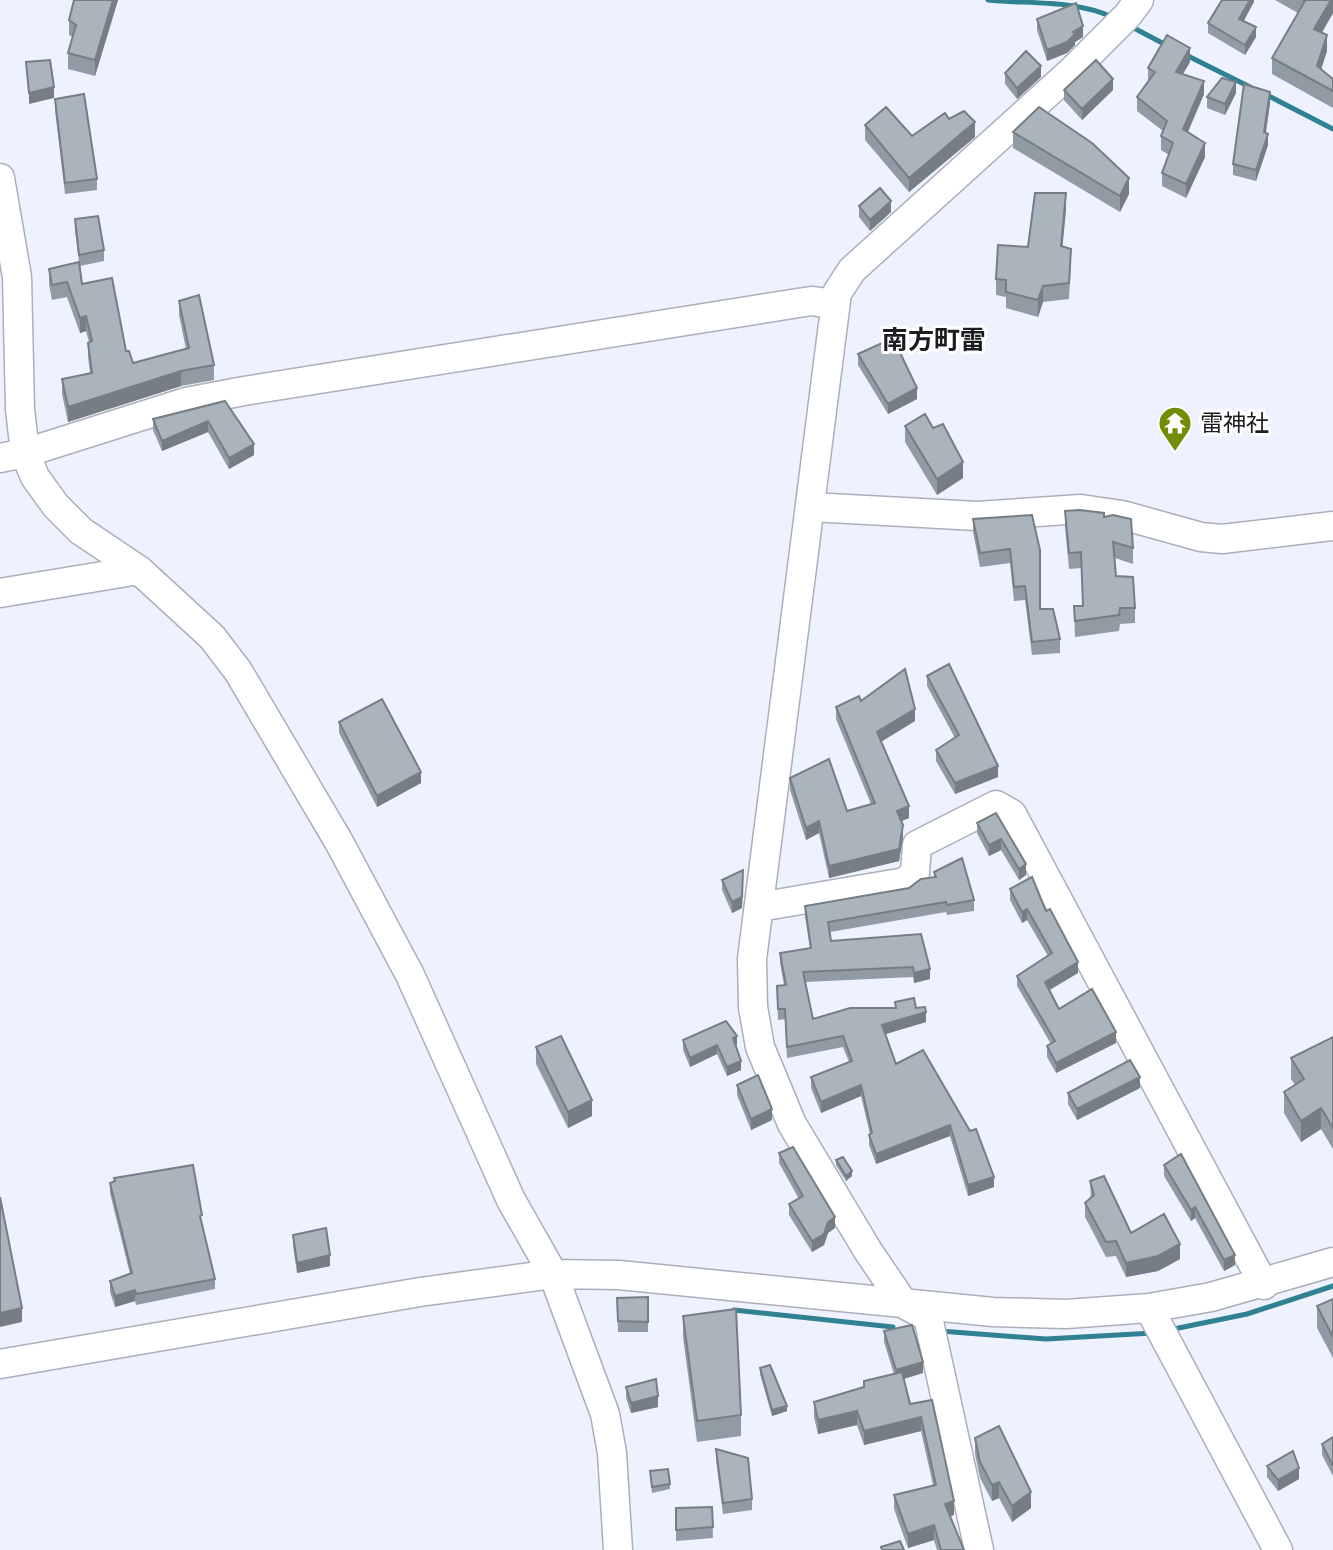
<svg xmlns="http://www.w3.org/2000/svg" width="1333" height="1550" font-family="Overpass,'Noto Sans JP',sans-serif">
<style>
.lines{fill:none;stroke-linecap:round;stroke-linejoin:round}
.stream{stroke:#308191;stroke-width:5}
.minor-casing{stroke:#acafbb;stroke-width:31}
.minor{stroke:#fff;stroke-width:28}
.wall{fill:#919ba3}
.shaded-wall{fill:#767e84}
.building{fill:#a9b4bd;stroke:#767e84;stroke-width:2}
.labels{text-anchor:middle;stroke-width:6;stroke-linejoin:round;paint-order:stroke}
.poi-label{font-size:23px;fill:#1c1d21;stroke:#fff;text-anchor:start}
.quarter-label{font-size:26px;font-weight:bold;fill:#1c1d21;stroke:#fff}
</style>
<rect width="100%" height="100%" fill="#eef2fe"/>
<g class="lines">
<path class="stream" d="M988,0C1029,4 1076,0 1112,17
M1130,26L1168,46
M1186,55L1250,87
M1265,94L1333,129
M734,1310L893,1327
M1169,1330L1247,1314L1333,1286
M940,1331L1046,1339L1153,1333"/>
<defs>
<path id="minor" d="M0,178L17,277L20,409L25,453L35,477L56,506L81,531L139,570L212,637L238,671L339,842L410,975L511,1200L553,1274L605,1414L612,1453L618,1550
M0,458L25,453L186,402L244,391L811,301L835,304
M811,507L977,516L1081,509L1122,515L1201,537L1222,539L1333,526
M0,593L139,570
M759,907L905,882L915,873L917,845L996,805L1012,814L1264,1285
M1149,1308L1278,1550
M0,1364L420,1292L553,1274L619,1275L993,1312L1066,1314L1149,1308L1211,1297L1333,1262
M979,1550L928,1317L904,1304L868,1251L792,1124L760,1047L753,1007L752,959L837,293L852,270L1072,71L1127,16L1139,0"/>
</defs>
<use href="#minor" class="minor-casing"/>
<use href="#minor" class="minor"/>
</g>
<path class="wall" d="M118,0L95,76L68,69V53L73,37L69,35V20Z
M1254,0L1244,21L1256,37L1245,55L1208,33V23Z
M1275,0H1333V13L1322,33L1327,51L1321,69L1333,79V108L1272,74V58L1298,13Z
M1037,19L1083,37L1075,42V45L1067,53L1047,61L1037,30Z
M1190,62L1183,74L1204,94L1188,132L1205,157L1186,198L1162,186V173L1169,155L1161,150V136L1163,131L1137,111V97L1148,82V68Z
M1005,73L1041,77L1017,99L1005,84Z
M1064,90H1113L1082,120L1064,100Z
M1236,93L1225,115L1207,108V97Z
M55,99L97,179V190L65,194L55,110Z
M1270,103L1266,133L1268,145L1256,181L1233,175V164Z
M949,119L975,137L909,192L865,140V125L912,136Z
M1013,132L1129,194L1120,212L1013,148Z
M859,206L891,212L870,231L859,217Z
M1066,209L1062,247L1071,265L1069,299L1043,302L1038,317L1006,308V297L996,295V279Z
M75,219L104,250V261L80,266L82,284L133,363L186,349L179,315V301L214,365V380L181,386L68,422L62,394V379L90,373L88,357V343L89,342L86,331L80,333L67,297L52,300L49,284V269L79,262L75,230Z
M858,354L917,399L888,414L858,365Z
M225,401L254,455L229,469L208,432L162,451L153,430V419Z
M905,426L933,428L963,478L937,495L905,442Z
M1065,511L1104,517L1133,548V564L1115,558L1116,576L1135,608V623L1120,624L1119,631L1075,637L1074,606H1083L1081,568L1069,569L1065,527Z
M1032,515L1040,609L1060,639V653L1032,655L1025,600L1014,601L1010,563L980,567L973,532V519Z
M927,676L998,777L955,794L936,761V750L955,738L927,686Z
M861,701L915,721L881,742L909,818L901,821L903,837L899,861L829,878L819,833L806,840L790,790V778L847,811L871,804L836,719V707Z
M339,722L421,783L377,807L339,733Z
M996,813L1026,875L1019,880L1001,850L989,856L977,833V823Z
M934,872L974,900V911L947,915L946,912L830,932L831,941L921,934L930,979L914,983L913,977L805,982L813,1019L895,1008V1002L916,1008L926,1022L886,1034L896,1064L923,1050L994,1187L968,1196L950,1136L876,1164L869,1145V1135L870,1134L861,1096L821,1113L811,1088V1077L849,1062L843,1047L787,1058L785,1019L778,1020L777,986L784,985L780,963V953L810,948L805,916V906L909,888L934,877Z
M722,880L743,881L742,908L732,913L722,890Z
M1010,889L1046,911L1078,973L1050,990L1059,1009L1116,1043L1056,1073L1047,1057V1046L1051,1044L1017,986V976L1048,956L1027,920L1022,923L1010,900Z
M1333,1037V1149L1321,1129L1301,1142L1284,1113V1092L1295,1085L1291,1079V1058Z
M683,1040L737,1045L736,1046L741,1070L727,1076L717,1054L690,1067L683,1050Z
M536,1047L592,1116L568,1128L536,1064Z
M737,1085L772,1120L751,1130L737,1095Z
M1140,1088L1077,1120L1068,1104V1093Z
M779,1153L835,1228L828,1233L824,1245L812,1252L789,1215V1204L799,1199L779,1163Z
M1181,1154L1235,1265L1224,1271L1195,1218L1191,1221L1164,1176V1165Z
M836,1160L852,1176L846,1181L836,1165Z
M114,1178L202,1226L215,1279V1289L136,1305L135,1301L115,1307L110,1292V1281L130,1274L110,1193V1183L114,1182Z
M1090,1181L1131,1233L1180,1259L1158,1271L1126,1277L1116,1256L1106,1257L1085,1217V1203L1091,1198Z
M293,1235L330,1266L297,1273L293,1245Z
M648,1297V1332H618L617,1298Z
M1333,1299V1358L1317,1328V1306Z
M683,1316L741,1415V1436L697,1442L683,1337Z
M884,1331L923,1373L904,1379L910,1404L932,1400L954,1515L950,1516L964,1550H937L934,1540L908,1548L894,1509V1495L933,1485L921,1431L864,1445L857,1425L818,1434L814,1417V1402L864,1387V1381L894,1374L884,1342Z
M760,1368L787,1411L772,1416L760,1374Z
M626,1387L658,1407L631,1413L626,1398Z
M1333,1437V1476L1322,1455V1444Z
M975,1438L1031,1508L1012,1522L999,1498L992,1501L980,1478L975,1454Z
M716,1449L752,1499V1510L723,1514L716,1460Z
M1267,1466L1299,1479L1278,1491L1267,1477Z
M650,1471L670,1484V1489L652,1493Z
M712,1507L713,1538L676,1541V1508Z"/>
<path class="shaded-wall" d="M113,0H118L95,76V60Z
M1250,0H1254V2L1239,29V19Z
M1331,0H1333V13L1314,45V29Z
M1083,26V37L1075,42V45L1067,53L1047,61V50Z
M1256,27V37L1245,55V45Z
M1327,35V51L1317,82V66Z
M1190,48V62L1176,85V72Z
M1041,66V77L1017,99V88Z
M1113,79V90L1082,120V109Z
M1204,81V94L1183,143V129Z
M1236,82V93L1225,115V104Z
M54,87V98L29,104V93Z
M1270,92V103L1264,143V132Z
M975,122V137L909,192V178Z
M1268,134V145L1256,181V170Z
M1205,143V157L1186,198V184Z
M1129,178V194L1120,212V196Z
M1066,193V209L1061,263V246Z
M891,201V212L870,231V220Z
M1043,286V302L1038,317V300Z
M86,316V331L80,333V318Z
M181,371V386L68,422V407Z
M917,388V399L888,414V404Z
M208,421V432L162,451V441Z
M254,444V455L229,469V458Z
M963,462V478L937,495V479Z
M915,709V721L877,744V732Z
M998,766V777L955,794V783Z
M421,772V783L377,807V796Z
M909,806V818L897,823V811Z
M819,821V833L806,840V828Z
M903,825V837L899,861L829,878V866Z
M1001,839V850L989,856V845Z
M1026,864V875L1019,880V869Z
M743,881L742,908L732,913V902Z
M1027,909V920L1022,923V912Z
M1078,962V973L1045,992V982Z
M930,969V979L914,983V973Z
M926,1012V1022L882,1035V1025Z
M1116,1032V1043L1056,1073V1063Z
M737,1036V1045L733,1047V1038Z
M717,1045V1054L690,1067V1058Z
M741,1061V1070L727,1076V1067Z
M1140,1077V1088L1077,1120V1109Z
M861,1085V1096L821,1113V1102Z
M592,1100V1116L568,1128V1112Z
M1321,1108V1129L1301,1142V1121Z
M772,1109V1120L751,1130V1119Z
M950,1125V1136L876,1164V1154Z
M852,1171V1176L846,1181V1176Z
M994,1177V1187L968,1196V1185Z
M1195,1207V1218L1191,1221V1210Z
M835,1217V1228L828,1233L824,1245L812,1252V1241L828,1222Z
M1180,1244V1259L1158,1271L1126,1277V1263Z
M330,1255V1266L297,1273V1263Z
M1235,1255V1265L1224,1271V1260Z
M135,1290V1301L115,1307V1296Z
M22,1308V1322L0,1327V1313Z
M923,1362V1373L896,1381V1370Z
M658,1396V1407L631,1413V1403Z
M787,1406V1411L772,1416V1410Z
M857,1411V1425L818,1434V1420Z
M921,1417V1431L864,1445V1431Z
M1299,1468V1479L1278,1491V1480Z
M999,1482V1498L992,1501V1485Z
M1031,1492V1508L1012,1522V1506Z
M954,1501V1515L945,1518V1504Z
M934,1525V1540L908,1548V1534Z"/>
<path class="building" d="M74,0H113L95,60L68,53L76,25L69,20Z
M1222,0H1250L1239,19L1256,27L1245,45L1208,23Z
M1303,0H1331L1314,29L1327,35L1317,66L1333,79V91L1272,58L1305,1Z
M1076,3L1083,26L1073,32L1075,34L1067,42L1047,50L1037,19Z
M1167,35L1190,48L1176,72L1204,81L1183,129L1205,143L1186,184L1162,173L1173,143L1161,136L1167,121L1137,97L1155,72L1148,68Z
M1026,51L1041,66L1017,88L1005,73Z
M50,60L54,87L29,93L26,62Z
M1096,60L1113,79L1082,109L1064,90Z
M1222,78L1236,82L1225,104L1207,97Z
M1244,84L1270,92L1264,132L1268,134L1256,170L1233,164Z
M84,94L97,179L65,183L55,99Z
M886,107L912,136L945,113L949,119L964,111L975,122L909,178L865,125Z
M1039,107L1092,143L1129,178L1120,196L1013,132Z
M880,188L891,201L870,220L859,206Z
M1035,193H1066L1061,246L1071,249L1069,283L1043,286L1038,300L1006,292V280L996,279L998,245L1028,247Z
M98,216L104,250L79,255L75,219Z
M79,262L82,284L112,278L126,351H129L133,363L189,348L179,301L199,295L214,365L181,371L68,407L62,379L92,373L88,343L92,341L86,316L80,318L67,282L52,285L49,269Z
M893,338L917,388L888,404L858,354Z
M225,401L254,444L229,458L208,421L162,441L153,419Z
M925,414L933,428L943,424L963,462L937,479L905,426Z
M1080,510L1104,513V517L1113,515L1131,519L1133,548L1113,542L1116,576L1133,577L1135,608H1120L1119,615L1075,621L1074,606H1083L1081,552L1069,553L1065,511Z
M1032,515L1040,550V609H1053L1060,639L1032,642L1025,586L1014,587L1010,549L980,553L973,519Z
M949,664L998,766L955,783L936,750L959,735L927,676Z
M905,669L915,709L877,732L909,806L897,811L903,825L899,849L829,866L819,821L806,828L790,778L829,759L847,811L875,803L836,707L859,696L861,701Z
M382,699L421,772L377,796L339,722Z
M996,813L1026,864L1019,869L1001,839L989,845L977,823Z
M962,858L974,900L947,905L946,902L828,922L831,941L921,934L930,969L914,973L913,967L803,972L813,1019L850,1008H896L895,1002L914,998L916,1008L925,1007L926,1012L882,1025L896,1064L923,1050L970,1131L976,1129L994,1177L968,1185L950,1125L876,1154L869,1135L872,1133L861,1085L821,1102L811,1077L852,1061L843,1036L787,1047L785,1009H778L777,986L786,985L780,953L811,948L805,906L909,888L921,879L936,877L934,872Z
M743,870L742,897L732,902L722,880Z
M1032,877L1046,911L1050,909L1078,962L1045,982L1059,1009L1092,989L1116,1032L1056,1063L1047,1046L1055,1041L1017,976L1052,953L1027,909L1022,912L1010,889Z
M726,1021L737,1036L733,1038L741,1061L727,1067L717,1045L690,1058L683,1040Z
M561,1036L592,1100L568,1112L536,1047Z
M1333,1037V1128L1321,1108L1301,1121L1284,1092L1304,1079L1291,1058Z
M1130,1060L1140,1077L1077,1109L1068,1093Z
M758,1075L772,1109L751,1119L737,1085Z
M793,1147L835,1217L828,1222L824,1234L812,1241L789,1204L803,1196L779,1153Z
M1181,1154L1235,1255L1224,1260L1195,1207L1191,1210L1164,1165Z
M843,1157L852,1171L846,1176L836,1160Z
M193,1165L202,1215L200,1216L215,1279L136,1294L135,1290L115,1296L110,1281L132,1273L110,1183L115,1181L114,1178Z
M1104,1176L1131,1233L1164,1214L1180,1244L1158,1256L1126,1263L1116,1241L1106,1242L1085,1203L1094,1195L1090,1181Z
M0,1197L22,1308L0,1313Z
M326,1228L330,1255L297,1263L293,1235Z
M648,1297V1322L618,1321L617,1298Z
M1333,1299V1337L1317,1306Z
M736,1309L741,1415L697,1421L683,1316Z
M912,1325L923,1362L896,1370L884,1331Z
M770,1365L787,1406L772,1410L760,1368Z
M902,1372L910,1404L932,1400L954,1501L945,1504L964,1550H941L934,1525L908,1534L894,1495L936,1485L921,1417L864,1431L857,1411L818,1420L814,1402L864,1387V1381Z
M656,1379L658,1396L631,1403L626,1387Z
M999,1426L1031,1492L1012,1506L999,1482L992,1485L980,1462L975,1438Z
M1333,1437V1466L1322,1444Z
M716,1449L748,1458L752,1499L723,1503Z
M1293,1451L1299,1468L1278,1480L1267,1466Z
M668,1469L670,1484L652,1487L650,1471Z
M712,1507L713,1527L676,1530V1508Z
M900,1541L904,1550H882L881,1547Z"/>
<defs>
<symbol id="temple-pin" viewBox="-11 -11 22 30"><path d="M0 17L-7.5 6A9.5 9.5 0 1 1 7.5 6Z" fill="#728d06" stroke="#fff"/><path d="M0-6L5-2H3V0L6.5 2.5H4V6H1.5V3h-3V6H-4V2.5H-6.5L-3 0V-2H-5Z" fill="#fff"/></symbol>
</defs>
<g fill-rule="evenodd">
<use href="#temple-pin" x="1156" y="404" width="38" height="52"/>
</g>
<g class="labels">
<g class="poi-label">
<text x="1200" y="431">雷神社</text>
</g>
<g class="quarter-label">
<text x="934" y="349">南方町雷</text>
</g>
</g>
</svg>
